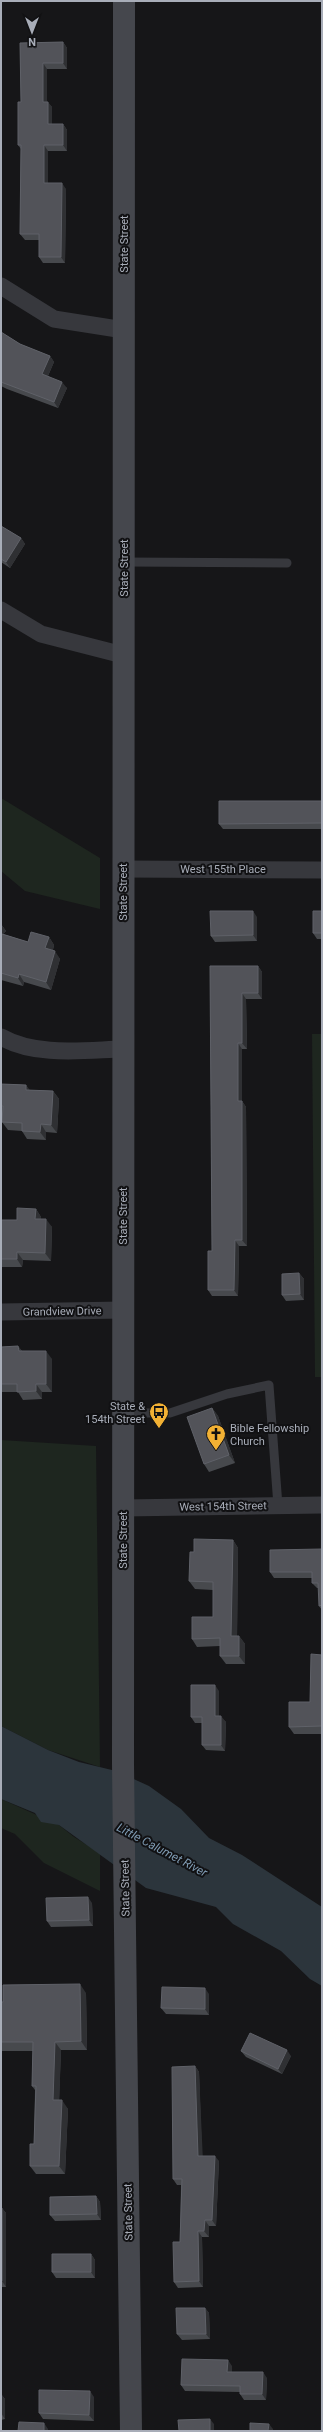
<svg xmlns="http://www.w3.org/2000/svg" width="323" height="2432" font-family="Roboto,sans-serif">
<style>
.green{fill:#1e261f}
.water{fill:#2c353c}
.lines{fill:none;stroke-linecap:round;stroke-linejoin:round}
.service{stroke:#37383d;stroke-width:9}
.minor{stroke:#37383d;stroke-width:17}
.secondary{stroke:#45474d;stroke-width:22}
.wall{fill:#47494d}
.shaded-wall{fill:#2f3033}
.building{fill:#525359;stroke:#5f6168}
.labels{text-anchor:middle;stroke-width:4;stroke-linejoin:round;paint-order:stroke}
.street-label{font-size:11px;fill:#a8adb8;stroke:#111113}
.poi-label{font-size:11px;fill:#a8adb8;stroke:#111113;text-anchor:end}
.water-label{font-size:12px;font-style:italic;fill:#7f9bb3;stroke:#111113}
</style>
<rect width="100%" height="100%" fill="#161618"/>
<path class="green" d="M1,798L100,858V909L25,891L1,871Z
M312,1034H322V1377H315Z
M1,1440L96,1446L100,1767L48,1750L1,1726Z
M1,1799L59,1825L74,1837L100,1853V1891L44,1863L15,1834L1,1828Z"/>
<path class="water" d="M1,1726L48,1750L79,1762L116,1771L149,1786L181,1809L209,1838L242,1855L322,1907V1986L310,1979L281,1951L233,1924L216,1907L146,1888L59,1825L41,1822L35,1813L1,1799Z"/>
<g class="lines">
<path class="service" d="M124,562L287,563
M123,1413H170L227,1394L269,1385L278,1506"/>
<path class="minor" d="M1,286L54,319L124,330
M1,610L41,634L123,655
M123,869L322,870
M1,1037C36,1057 85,1050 123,1049
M1,1312L123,1310
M123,1508L322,1505"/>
<path class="secondary" d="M124,1L123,1764L131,2431"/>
</g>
<path class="wall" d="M63,42L67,48V69H47V102L52,107V124H63L67,130V151H48V183L66,189L65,263H43L39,257V240H25L20,234L21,149L18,145L21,102L20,43Z
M1,332L20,344L50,356L54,362L48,376L67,388L58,408L7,389L1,386Z
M1,526L21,538L25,544L10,568L1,562Z
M322,801V829H223L219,824Z
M322,911V939H317L313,933Z
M257,917V941L215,942L211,936Z
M1,924L6,931L3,934L28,942L49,937L54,945L53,950L60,959L51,990L24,982L23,986L1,980V939L2,935L1,936Z
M210,966H258L262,972V999H246L247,1049H242V1101L246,1107L247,1246H239L238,1296H212L208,1290L212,1251Z
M1,1084L26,1085L29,1090L53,1091L59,1099L57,1133L46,1132V1140L27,1139L22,1131L8,1130L2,1122V1112L1,1109Z
M36,1209L41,1217V1219L52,1227L51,1261L23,1260L22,1267H1V1220H17Z
M299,1273L304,1279V1300L286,1301L282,1295Z
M18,1346L22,1351L52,1359V1392H42V1399L23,1400L18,1392H1V1347Z
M212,1408L218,1416L235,1463L209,1472L204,1464Z
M233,1540L238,1548L237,1636H239L245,1644V1664H226L220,1656V1646L197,1647L192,1639L213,1617V1590L195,1589L189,1581L194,1552Z
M322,1549V1610L319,1606V1588H317L312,1583V1578H274L270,1572Z
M322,1655V1734H294L289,1727L310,1702Z
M219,1691V1716L226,1722L225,1751L206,1750L202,1745V1723H195L191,1717Z
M92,1903L93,1926L51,1927L47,1921Z
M86,1993L87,2050H61L59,2100L68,2109L65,2174H36L30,2166L34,2144L35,2090L32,2086L33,2051H1V2002Z
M209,1994V2015L166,2014L161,2008Z
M241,2051L291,2056L282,2074L246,2057Z
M195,2066L199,2072L202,2156L219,2161L216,2226H209V2237H202L203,2287L178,2288L174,2282L180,2242L181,2185H177L173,2179Z
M96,2196L100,2202L101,2220L55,2221L50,2215Z
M1,2207L6,2213V2287H1Z
M91,2254L95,2260V2278H56L52,2272Z
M205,2308L209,2313L210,2339L182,2340L177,2334Z
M232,2366V2372L267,2378L266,2400H244L240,2394V2392L185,2391L181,2385Z
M1,2394L5,2399V2419L1,2420Z
M94,2397V2421L43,2419L39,2413Z"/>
<path class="shaded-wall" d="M63,42L67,48V69L63,63Z
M43,63L47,69V107L43,102Z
M48,102L52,107V130L48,124Z
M63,124L67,130V151L63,145Z
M44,145L48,151V189L44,183Z
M62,183L66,189L65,263L61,257Z
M50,356L54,362L46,380L42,374Z
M62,382L67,388L58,408L54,402Z
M21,538L25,544L10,568L6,562Z
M253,911L257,917V941L253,935Z
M1,924L6,931L1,937Z
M49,937L54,945L51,956L45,948Z
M55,951L60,959L51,990L46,982Z
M258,966L262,972V999L258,993Z
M19,974L24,982L23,986L18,978Z
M242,993L246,999L247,1049L242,1043Z
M238,1043L242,1049V1101L246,1107L247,1246L242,1240L238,1101Z
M26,1085L32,1093L26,1090Z
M53,1091L59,1099L57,1133L51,1125Z
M41,1124L46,1132V1140L40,1132Z
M36,1209L41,1217V1227L35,1219Z
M46,1219L52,1227L51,1261L45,1253Z
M235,1240L239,1246L238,1296L234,1290Z
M17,1252L23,1260L22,1267L17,1259Z
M299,1273L304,1279V1300L300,1294Z
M18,1346L24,1354L19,1351Z
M46,1351L52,1359V1392L46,1384Z
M36,1384L42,1392V1399L36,1391Z
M212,1408L218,1416L235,1463L229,1455Z
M233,1540L238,1548L237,1644L231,1636Z
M239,1636L245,1644V1664L239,1656Z
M215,1685L219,1691V1722L215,1716Z
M221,1716L226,1722L225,1751L221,1745Z
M88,1897L92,1903L93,1926L89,1920Z
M80,1984L86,1993L87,2050L81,2041Z
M205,1988L209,1994V2015L205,2009Z
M55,2042L61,2050L59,2108L53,2100Z
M287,2050L291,2056L282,2074L278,2069Z
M195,2066L199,2072L203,2162L198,2156Z
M62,2100L68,2109L65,2174L59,2166Z
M215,2156L219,2161L216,2226L212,2220Z
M96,2196L100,2202L101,2220L97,2214Z
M2,2208L6,2213V2287L2,2281Z
M205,2220L209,2226V2237L204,2231Z
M198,2231L202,2237L203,2287L199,2281Z
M91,2254L95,2260V2278L91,2272Z
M205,2308L209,2313L210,2339L206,2334Z
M228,2360L232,2366V2377L227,2372Z
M263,2372L267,2378L266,2400L262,2394Z
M90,2391L94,2397V2421L89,2415Z
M1,2394L5,2399V2419L1,2413Z
M210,2419L214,2424V2431H210Z
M44,2423L48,2429V2431H44Z
M269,2424L273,2429V2431H268Z"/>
<path class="building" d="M63,42V63H43V102H48V124H63V145H44V183H62L61,257H39V234H20L21,145H18V102H21L20,43Z
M1,332L20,344L50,356L42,374L62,382L54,402L1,382Z
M1,526L21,538L6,562L1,559Z
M219,801H322V823L219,824Z
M210,911H253V935L211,936Z
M313,911H322V933H313Z
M31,932L49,937L45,948L55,951L46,982L19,974L18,978L1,973V939L2,934L28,942Z
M210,966H258V993H242V1043H238V1101H242V1240H235L234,1290H208V1251H212Z
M1,1084L26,1085V1090L53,1091L51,1125L41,1124L40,1132L22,1131V1123L2,1122L3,1106H1Z
M17,1208L36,1209L35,1219H46L45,1253L17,1252V1259H1V1220H17Z
M299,1273L300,1294L282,1295V1274Z
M18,1346L19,1351H46V1384H36V1391L17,1392V1384H1V1347Z
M212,1408L229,1455L204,1464L187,1417Z
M194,1539L233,1540L231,1636H239V1656H220V1638L192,1639V1617H213V1582L189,1581L190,1552H194Z
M322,1549V1605L319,1606L318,1583H312V1572H270V1550Z
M311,1654L322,1655V1726L289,1727V1702H310Z
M191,1685H215V1716H221V1745H202V1717H191Z
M88,1897L89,1920L47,1921L46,1898Z
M80,1984L81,2041L55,2042L53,2100H62L59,2166H30V2144H34L36,2086H32L33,2042H1V2002H3V1985Z
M162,1987L205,1988V2009L161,2008Z
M250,2033L287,2050L278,2069L241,2051Z
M195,2066L198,2156H215L212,2220H205L204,2231H198L199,2281L174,2282L173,2242H180L182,2179H173L172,2067Z
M96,2196L97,2214L50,2215V2197Z
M1,2207L2,2208V2281H1Z
M52,2254H91V2272H52Z
M176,2308H205L206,2334H177Z
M182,2359L228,2360L227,2372H263L262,2394H240V2386L181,2385Z
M39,2390L90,2391L89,2415L39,2413Z
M210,2419V2431H179L178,2420Z
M19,2422L44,2423V2431H18Z
M250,2423L269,2424L268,2431H250Z"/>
<defs>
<symbol id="bus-pin" viewBox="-11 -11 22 30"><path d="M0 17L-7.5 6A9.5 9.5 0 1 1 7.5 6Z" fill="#f2b134" stroke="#111113"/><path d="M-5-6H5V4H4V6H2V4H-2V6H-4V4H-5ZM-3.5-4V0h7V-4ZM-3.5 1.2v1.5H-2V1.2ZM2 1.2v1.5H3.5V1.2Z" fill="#111"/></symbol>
<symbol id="church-pin" viewBox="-11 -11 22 30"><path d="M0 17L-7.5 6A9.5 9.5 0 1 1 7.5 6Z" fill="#f2b134" stroke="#111113"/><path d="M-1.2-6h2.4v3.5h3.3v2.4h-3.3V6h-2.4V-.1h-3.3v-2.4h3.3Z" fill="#111"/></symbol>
</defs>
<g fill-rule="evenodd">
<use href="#bus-pin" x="148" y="1401" width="22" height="30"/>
<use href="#church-pin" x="205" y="1423" width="22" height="30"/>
</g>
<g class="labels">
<g class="street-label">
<text transform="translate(124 244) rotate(-90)" y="4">State Street</text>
<text transform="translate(124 568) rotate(-90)" y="4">State Street</text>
<text x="223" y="873">West 155th Place</text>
<text transform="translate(123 892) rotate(-90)" y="4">State Street</text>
<text transform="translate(123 1216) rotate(-90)" y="4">State Street</text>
<text transform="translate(62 1311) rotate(-1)" y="4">Grandview Drive</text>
<text transform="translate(223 1506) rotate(-1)" y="4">West 154th Street</text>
<text transform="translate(123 1540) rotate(-90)" y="4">State Street</text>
<text transform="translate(125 1888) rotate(-91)" y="4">State Street</text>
<text transform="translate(128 2212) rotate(-91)" y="4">State Street</text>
</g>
<g class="poi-label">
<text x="145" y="1410">State &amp;<tspan x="145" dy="13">154th Street</tspan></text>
<text x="230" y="1432" text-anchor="start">Bible Fellowship<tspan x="230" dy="13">Church</tspan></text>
</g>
<g class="water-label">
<text transform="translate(162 1850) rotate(28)" y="4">Little Calumet River</text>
</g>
</g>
<rect width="323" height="2432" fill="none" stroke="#a8adb8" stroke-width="4"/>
<g transform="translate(32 32) rotate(180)" stroke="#111113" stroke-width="3" paint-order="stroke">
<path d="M0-3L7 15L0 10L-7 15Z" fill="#a8adb8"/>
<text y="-6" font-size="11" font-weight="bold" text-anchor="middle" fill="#a8adb8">N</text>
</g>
</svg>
